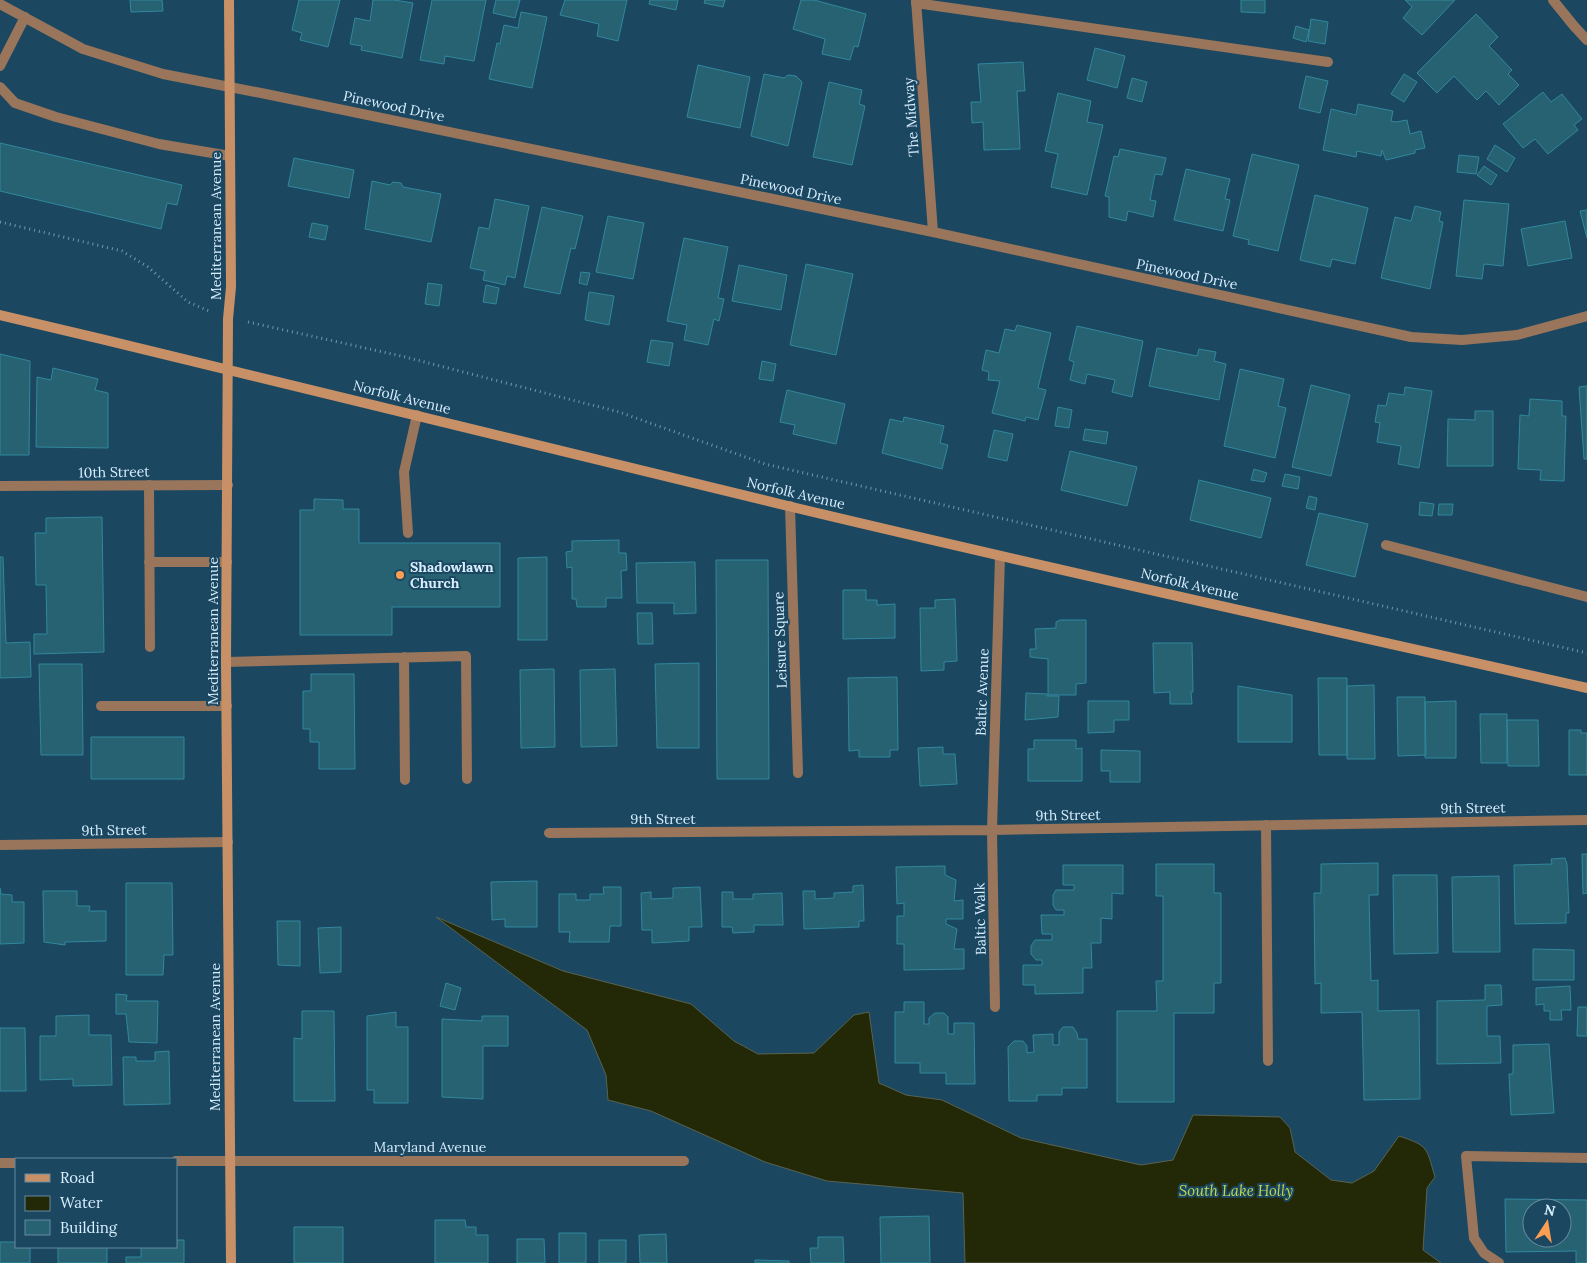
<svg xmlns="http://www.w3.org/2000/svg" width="1587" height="1263" font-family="Lora,serif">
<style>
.water{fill:#232807;stroke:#596351}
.building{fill:#276272;stroke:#31889e;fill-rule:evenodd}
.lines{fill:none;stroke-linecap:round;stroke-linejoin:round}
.path{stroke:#7597ac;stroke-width:3;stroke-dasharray:1 4;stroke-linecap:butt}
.lane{stroke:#98755b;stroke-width:10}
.street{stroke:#98755b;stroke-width:10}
.secondary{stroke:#c89066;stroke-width:10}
.poi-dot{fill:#fb9e51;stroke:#1b4761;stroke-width:2}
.labels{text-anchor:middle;stroke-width:4;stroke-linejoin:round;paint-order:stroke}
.street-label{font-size:14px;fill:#d7eefe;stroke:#1b4761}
.poi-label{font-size:14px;font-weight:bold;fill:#d7eefe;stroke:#1b4761;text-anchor:start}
.water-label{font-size:15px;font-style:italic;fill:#bfd64f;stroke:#1b4761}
</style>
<rect width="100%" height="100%" fill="#1b4761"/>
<path class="water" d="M436,917L563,971L691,1004L734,1041L758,1054L814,1053L854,1015L869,1012L879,1083L906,1095L942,1100L1021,1138L1141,1165L1173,1160L1193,1115L1280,1117L1290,1128L1295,1152L1331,1180L1352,1183L1374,1171L1399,1136C1429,1146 1426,1147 1435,1177L1427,1188L1423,1250L1441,1263H965L963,1193L827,1181L765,1162L651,1111L608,1100L606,1075L587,1030Z"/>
<path class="building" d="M130,0H162L163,11L131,12Z
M299,0H340L328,47L300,40L302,33L292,30Z
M373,0H394L413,3L402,58L361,50L362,46L350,44L355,18L370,21Z
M432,0H486L474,61L445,56L444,64L420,60Z
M496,0H520L515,18L493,13Z
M565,0H627L618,41L597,36L599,24L560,15Z
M650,0H678L676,10L649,4Z
M705,0H725L723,7L704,3Z
M801,0H814L866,14L858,47L854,46L850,60L822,54L825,39L793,29Z
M1241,0H1265V13L1241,12Z
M1405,0H1455L1422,35L1403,18L1412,7Z
M521,12L547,17L532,88L489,79L497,43L500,44L504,25L518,28Z
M1476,14L1498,37L1489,46L1512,70L1508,74L1519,85L1499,105L1486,91L1477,100L1454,76L1437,93L1417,73Z
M1311,19L1328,22L1325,44L1308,41Z
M1296,26L1309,30L1306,42L1293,38Z
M1095,48L1125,56L1117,88L1087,80Z
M1023,62L1025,91H1017L1020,149L984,150L983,122L972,123L971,102H981L978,64Z
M698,65L750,77L740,128L687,117Z
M764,74L784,78L788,75L796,76L802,82L788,146L751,136Z
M1404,74L1417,82L1404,102L1391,94Z
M1306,76L1328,81L1320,113L1299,108Z
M1132,78L1147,82L1142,102L1127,98Z
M829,82L862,90L859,104L865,106L852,165L813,157Z
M1543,92L1551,102L1562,94L1582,119L1574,125L1578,130L1548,154L1535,139L1523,148L1503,124Z
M1058,93L1091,101L1087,122L1103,125L1087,195L1051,187L1058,154L1045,151Z
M1358,104L1393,111L1391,121L1396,122L1407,120L1410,134L1421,131L1425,148L1415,150V153L1386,160L1382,150L1381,156L1357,151L1356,157L1323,150L1331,109L1356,115Z
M0,143L182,185L177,205L167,203L161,229L0,191Z
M1495,145L1515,158L1507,172L1487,159Z
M1120,149L1166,158L1162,175L1155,174L1150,200L1156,201L1153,217L1128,211L1126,221L1109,217V197L1105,196L1114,156L1118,157Z
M1252,154L1299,165L1278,251L1248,244L1249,240L1233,236Z
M1459,155L1479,157L1476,174L1457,172Z
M294,158L354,170L349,198L288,186Z
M1484,166L1497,175L1491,185L1477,175Z
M1186,169L1230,179L1225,199L1230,200L1223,231L1174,220Z
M372,181L390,185L393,182L401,183L403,187L441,194L431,242L365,229Z
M1315,195L1368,208L1355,264L1332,259L1330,267L1300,260Z
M495,199L529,206L515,278L507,276L505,285L483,280L485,271L470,268L479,227L489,229Z
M1464,200L1509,204L1503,266L1484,264L1482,279L1456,276Z
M1415,206L1441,212L1439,221L1443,222L1430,289L1381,278L1395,217L1411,221Z
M542,207L583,216L575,249L571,248L560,294L524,287Z
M1587,210V238L1580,211Z
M608,216L644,223L633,279L596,272Z
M1565,221L1572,258L1528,266L1521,229Z
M312,223L328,226L325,240L309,237Z
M684,238L728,247L718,298L724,299L719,321L714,319L708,345L684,340L687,325L667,321Z
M806,264L853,274L836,355L790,345Z
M739,265L787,275L781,310L732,301Z
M581,272L590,273L587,285L579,283Z
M428,283L442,285L439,306L425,304Z
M486,285L499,288L496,304L483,302Z
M589,292L614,296L609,325L585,320Z
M1017,325L1051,333L1038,388L1046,390L1038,420L1026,417L1025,421L992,413L1000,381L988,380L989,372L982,370L986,350L999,353L1005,329L1015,331Z
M1077,326L1143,341L1132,397L1112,392L1115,380L1087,374L1085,384L1070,380L1074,362L1069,360Z
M651,340L673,343L669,366L647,362Z
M1157,348L1197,356L1199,349L1216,352L1214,361L1226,364L1219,400L1149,386Z
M0,354L30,361L29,455H0Z
M762,361L776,364L773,381L759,379Z
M53,368L98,379L95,390L108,393V448L36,447L37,377L51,380Z
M1240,369L1284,379L1278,406L1286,408L1275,458L1224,446Z
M1311,385L1350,395L1331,476L1292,467Z
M1587,386V459H1584L1579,387Z
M1405,387L1432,391L1419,468L1398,464L1401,446L1377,442L1380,423L1375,422L1378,405L1386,406L1389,393L1404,395Z
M787,390L845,404L836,444L793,434L795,425L780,422Z
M1530,399L1562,401V416H1566L1564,481L1540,480L1541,470L1518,469L1520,415L1529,416Z
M1058,407L1072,410L1069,428L1055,426Z
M1475,411H1493V466H1447L1448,419L1475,420Z
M904,417L944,426L940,443L948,445L942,469L882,453L890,419L903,422Z
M1085,429L1108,432L1106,444L1083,440Z
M994,430L1013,434L1007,461L988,457Z
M1070,451L1137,467L1127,506L1061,490Z
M1254,469L1267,473L1264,482L1251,480Z
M1285,474L1300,477L1298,489L1282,486Z
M1199,480L1271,498L1261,538L1190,520Z
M1309,496L1317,498L1315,510L1306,508Z
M314,499L343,500V509H359V543H500V607H392V635H300V510H314Z
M1420,502L1434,504L1432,516L1419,515Z
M1439,504H1453L1452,515H1438Z
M1319,513L1368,524L1355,577L1306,565Z
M102,517L104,652L34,654V634H47L46,585H36L35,533H46V518Z
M619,540V553H626L627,570L621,571L622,598H606V607H577L576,599H572V567L567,568L566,552L572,551V541Z
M0,557H3L6,643L30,642L31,677L0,678Z
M547,557V640H518V558Z
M716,560H768L769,779H717Z
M695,562L696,613L674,614V603H637L636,563Z
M843,590H866V600H877V605L895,604V638L843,639Z
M955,599L957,661L944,662V670L921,671L920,608H935V600Z
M637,613H652L653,644H638Z
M1060,620H1086V683L1076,684V695H1048V659L1030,657V649H1036L1035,629L1056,628V622Z
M1153,643H1192L1193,692H1191L1192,704H1170V692L1154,693Z
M699,663V748H657L655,664Z
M39,664H82L83,755H41Z
M554,669L555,747L521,748L520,670Z
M615,669L617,746L581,747L580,670Z
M311,674H354L355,769H319V742H310V729H303V691H311Z
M897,677L898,750H890V757H859V750L849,751L848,678Z
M1318,678H1347V755H1319Z
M1374,685L1375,759H1347V686Z
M1238,686L1292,695V742H1238Z
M1026,693L1047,694V696H1059L1058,717L1025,720Z
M1397,697H1425L1426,755L1398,756Z
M1088,701H1129V720H1114V732L1088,733Z
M1456,701V758H1425V702Z
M1480,714H1507V763H1481Z
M1507,720H1538L1539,766H1508Z
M1569,730H1581V733H1587V775H1569Z
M91,737H184V779H91Z
M1034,740H1076V749L1082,748V781H1028V749H1034Z
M943,747V754H955L957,784L920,786L918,748Z
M1101,750L1140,751V782H1110V771H1101Z
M1582,854H1587V893L1583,894Z
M1565,858L1567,864L1569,913H1566V923L1515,924L1514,865L1552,864L1551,859Z
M1378,863V895H1369L1371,981L1378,980V1011L1419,1010L1420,1099L1364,1100L1362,1012L1321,1013V983L1315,984L1314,893H1321V864Z
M1156,864H1214V893H1221V983H1214V1013H1174V1102H1117V1011H1157L1156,981H1163V896H1156Z
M1063,865H1123V894L1112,893V919L1101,918V943H1091L1092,968H1083V993L1035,994V985H1023V965H1042V960H1036L1031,954V946L1035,940H1052V934H1042L1041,915H1064V910H1056L1053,905V895L1056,890H1074V885H1063Z
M945,866V875L956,880L954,901L963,900V919H946V924L957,929L954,949H964V969L904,970V944H897V916H904V903L897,904L896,867Z
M1393,875H1437L1438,953L1394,954Z
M1499,876L1500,952H1453L1452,877Z
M537,881V927H505V919L492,920L491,882Z
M126,883H172L173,955H164L163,975H126Z
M863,885L864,921H859V927L804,929L803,891H815V899L834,898V893L853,892V886Z
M603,887H621V926H610L609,942H569L570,932H559V894H576V900H590V894H604Z
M700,887L702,927H689V941L652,943V930H642L641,893L651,892V899L673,898V888Z
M0,888L1,894L12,895V902H24V943L0,944Z
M43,891H77V906H90L89,911H106V941L65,942V945L44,942Z
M722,892H733V899H753V894L782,893L783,925H754V932L733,933L732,927H722Z
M277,921H300V966L278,965Z
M341,927V972L320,973L318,928Z
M1533,949L1574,950V980H1533Z
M446,983L461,988L455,1010L440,1006Z
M1485,985H1501L1502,1005L1487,1006V1036H1500L1501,1063L1437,1064V1001L1485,1000Z
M1570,986L1571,1010H1561L1562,1020H1550V1011H1544V1004L1536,1005V988Z
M116,994L127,995L126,1001H158L157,1043L129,1042L126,1014H116Z
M904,1002H924V1024H929V1018L935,1013H944L948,1017V1034H954V1023H974L975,1084H946V1073H920V1063H895V1012H904Z
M1578,1007H1587V1036H1577Z
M302,1011H334L335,1101H294V1038L302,1039Z
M396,1012V1027H408V1103H374V1090H367V1016Z
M89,1015V1035H111L112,1085L73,1086V1079L40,1080V1036H56V1016Z
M482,1016H508V1046H483V1099L442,1097V1019L482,1021Z
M1063,1027H1073L1077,1033L1078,1039H1087V1088H1062V1095H1037V1101H1009L1008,1047L1014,1041H1023L1027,1046V1053L1034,1052L1033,1035L1053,1034V1045H1059V1032Z
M0,1028H25L26,1091H0Z
M1549,1044L1554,1113L1511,1115L1509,1074H1513V1045Z
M169,1051L170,1104L124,1105L123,1057H136V1061H155V1052Z
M1505,1199L1587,1200V1263H1576V1251L1506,1252ZM1532,1208H1562V1238H1532Z
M929,1216L930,1263H881L880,1217Z
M435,1220H465L466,1227H476V1235H488V1263H435Z
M294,1227H343V1263H294Z
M559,1233H586V1263H559Z
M666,1234L667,1263H640L639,1235Z
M818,1237H843L844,1263H811L810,1248H818Z
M517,1239H544L545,1263H517Z
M176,1240H184V1263H126V1257H141V1247H176Z
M599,1240H626V1263H599Z
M0,1242H16V1247H30V1263H0Z
M58,1247H107V1263H58Z
M755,1260L789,1261V1263H755Z"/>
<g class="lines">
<path class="path" d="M0,222L122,251L148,267L188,302L209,311
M248,322L401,356L619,412L765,464L1587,653"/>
<path class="lane" d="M916,3L1328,62
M0,66L25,17
M0,87L15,103L56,117L159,144L230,156
M149,485L150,647
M408,533L404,472L417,415
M1386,545L1587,597
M149,562H227
M404,657L405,780
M226,662L466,656L467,779
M101,706H227
M1266,825L1268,1061"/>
<path class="street" d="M916,0L933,232
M1553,0L1574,26L1587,40
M0,4L83,49L163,74L266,94L933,232L1411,337L1462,340L1517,335L1587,316
M0,486L228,485
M790,506L798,773
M549,833L992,830L1587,820
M0,845L228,842
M995,1007L992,830L1000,556
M176,1161H684
M0,1163H16
M1499,1263L1484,1253L1474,1238L1466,1156L1587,1158"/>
<path class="secondary" d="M229,0L231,287L228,319L226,662L231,1263
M0,315C263,377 525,443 788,506C1054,570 1321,628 1587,688"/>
</g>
<circle class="poi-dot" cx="400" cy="575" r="5"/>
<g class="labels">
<g class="street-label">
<text transform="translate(394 106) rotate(12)" y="5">Pinewood Drive</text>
<text transform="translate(911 117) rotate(-94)" y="5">The Midway</text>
<text transform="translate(791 189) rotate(12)" y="5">Pinewood Drive</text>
<text transform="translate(216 226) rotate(-90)" y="5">Mediterranean Avenue</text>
<text transform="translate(1187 274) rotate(12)" y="5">Pinewood Drive</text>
<text transform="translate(402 397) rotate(14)" y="5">Norfolk Avenue</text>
<text transform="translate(114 472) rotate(-1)" y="5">10th Street</text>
<text transform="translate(796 493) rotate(13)" y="5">Norfolk Avenue</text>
<text transform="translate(1190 584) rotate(13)" y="5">Norfolk Avenue</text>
<text transform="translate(213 631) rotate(-90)" y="5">Mediterranean Avenue</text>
<text transform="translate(780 640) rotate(-92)" y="5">Leisure Square</text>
<text transform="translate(982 692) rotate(-88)" y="5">Baltic Avenue</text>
<text transform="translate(1473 808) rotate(-1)" y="5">9th Street</text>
<text transform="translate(1068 815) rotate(-1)" y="5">9th Street</text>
<text x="663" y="824">9th Street</text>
<text transform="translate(114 830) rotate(-1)" y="5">9th Street</text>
<text transform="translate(980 919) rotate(-91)" y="5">Baltic Walk</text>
<text transform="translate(215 1037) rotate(-90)" y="5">Mediterranean Avenue</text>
<text x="430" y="1152">Maryland Avenue</text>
</g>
<g class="poi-label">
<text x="410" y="572">Shadowlawn<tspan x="410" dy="16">Church</tspan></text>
</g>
<g class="water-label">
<text x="1236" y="1196">South Lake Holly</text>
</g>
</g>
<rect x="15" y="1158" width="162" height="90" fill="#1b4761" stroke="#668aa0"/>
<rect x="25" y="1174" width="25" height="8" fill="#c89066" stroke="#668aa0"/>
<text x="60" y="1183" font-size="15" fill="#d7eefe">Road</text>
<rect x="25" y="1196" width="25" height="15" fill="#232807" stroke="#668aa0"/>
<text x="60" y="1208" font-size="15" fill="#d7eefe">Water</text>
<rect x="25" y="1220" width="25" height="15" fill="#276272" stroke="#668aa0"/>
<text x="60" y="1233" font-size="15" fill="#d7eefe">Building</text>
<g transform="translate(1547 1223) rotate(12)"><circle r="24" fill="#1b4761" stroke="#668aa0"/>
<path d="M0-4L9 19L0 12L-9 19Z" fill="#fb9e51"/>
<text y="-8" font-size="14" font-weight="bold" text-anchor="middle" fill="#d7eefe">N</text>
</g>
</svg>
